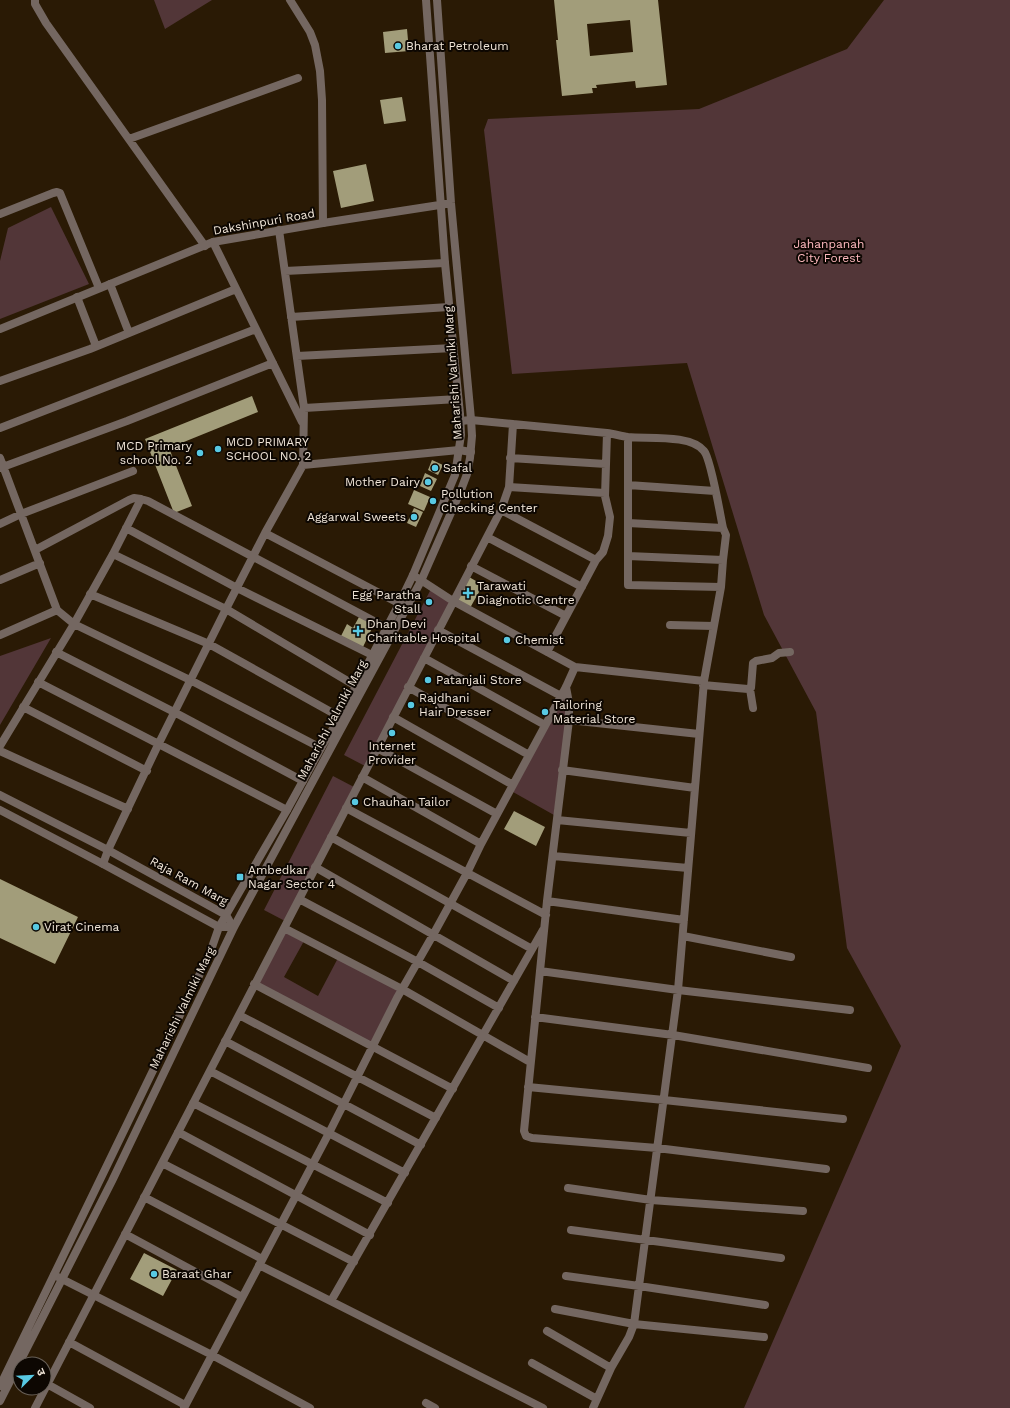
<svg xmlns="http://www.w3.org/2000/svg" width="1010" height="1408" font-family="'Work Sans','Noto Sans Devanagari',sans-serif">
<style>
.green{fill:#523638}
.building{fill:#a29d7a;fill-rule:evenodd}
.lines{fill:none;stroke-linecap:round;stroke-linejoin:round}
.minor{stroke:#746761;stroke-width:8}
.tertiary{stroke:#746761;stroke-width:8}
.poi-dot{fill:#58c9e3;stroke:#0d0702;stroke-width:1.5}
.labels{text-anchor:middle;stroke-width:4;stroke-linejoin:round;paint-order:stroke}
.poi-label{font-size:12px;fill:#f0e5d8;stroke:#0d0702;text-anchor:start}
.street-label{font-size:12px;fill:#f0e5d8;stroke:#0d0702}
.park-label{font-size:12px;fill:#ffbabf;stroke:#0d0702}
</style>
<rect width="100%" height="100%" fill="#2a1a05"/>
<path class="green" d="M154,0H212L165,29Z
M884,0H1010V1408H744L901,1046L847,948L816,712L764,615L687,363L512,374L484,130L488,119L699,109L847,49Z
M51,207L89,284L0,319V261L8,228Z
M431,589L451,602L365,766L344,755Z
M51,638L0,725V656Z
M565,695L566,720L554,815L513,792Z
M333,776L354,787L285,921L264,910Z
M285,931L304,941L284,977L318,996L338,958L399,990L372,1043L258,983Z"/>
<path class="building" d="M554,0H658L667,85L636,88L635,81L596,85L597,88H592L593,93L562,96L556,40H558ZM630,20L633,52L590,56L587,24Z
M407,29L409,51L385,53L383,32Z
M402,97L406,121L384,124L380,100Z
M366,164L374,201L341,208L333,171Z
M252,396L258,412L169,448L192,506L174,513L145,439Z
M432,460L443,465L438,475L428,470Z
M425,473L437,479L431,491L420,486Z
M414,490L430,497L424,511L408,504Z
M414,508L423,512L416,527L407,523Z
M469,577L483,585L470,608L457,600Z
M359,617L374,624L363,647L341,636L347,624L353,628Z
M514,811L545,827L536,846L504,829Z
M0,879L78,917L55,964L0,938Z
M144,1253L177,1270L163,1296L130,1279Z"/>
<g class="lines">
<path class="minor" d="M35,0V4L46,23L205,246
M290,0L310,32L315,45L320,71L322,100L323,223
M129,139L298,78
M0,214L53,193L57,192L60,193L99,288
M213,242L302,422
M285,271L445,263
M110,284L129,333
M77,297L96,346
M291,317L449,307
M297,356L453,348
M0,381L90,349L236,289
M304,408L458,399
M460,421L471,420L607,433C614,434 621,436 628,437C648,439 691,434 704,451C711,459 720,514 723,528L726,535L723,560L721,587L704,681L678,990L634,1324L629,1337L611,1368L593,1408
M0,428L256,329
M628,437V585L721,587
M0,458L57,610L74,624L190,680L321,748
M510,458L606,464
M303,465L459,450L471,452
M0,468L127,421L273,363
M628,485L715,491
M509,487L605,493
M501,510L596,560
M628,523L723,528
M0,524L21,514L133,471
M126,528L237,588L372,655
M265,533L404,606
M487,537L582,587
M35,550L129,500L134,498L141,499
M113,554L226,609L356,686
M628,556L723,560
M471,566L566,616
M413,575L453,601L575,667L704,681
M0,580L40,563
M90,594L209,644L340,717
M670,625L714,626
M438,630L561,696
M0,635L57,610
M56,652L174,712L303,781
M547,652L596,560L603,552L608,536L610,517L605,496L607,433
M424,658L545,725
M38,682L287,810
M703,685L748,689L751,688L753,663L756,661L772,658L779,653L790,652
M408,687L529,755
M566,687L569,703V720L547,901L524,1131L526,1136L532,1138L657,1148L826,1169
M750,689L753,708
M23,707L147,771
M393,717L513,785
M569,720L699,734
M0,746L74,624L113,554L141,499L148,501L387,628
M377,748L497,814
M0,751L128,809
M562,770L695,788
M362,777L481,844
M346,808L546,915
M557,820L691,833
M331,837L532,949
M553,856L688,868
M103,864L108,850L158,745L226,609L265,533L303,465L304,408L279,230
M315,867L514,981
M299,899L418,962L499,1008
M547,901L684,920
M284,928L402,989L530,1062
M683,936L791,957
M540,971L678,990L850,1010
M254,984L453,1089
M239,1015L436,1118
M535,1017L673,1035L868,1068
M225,1041L421,1145
M210,1071L405,1173
M528,1087L664,1100L843,1119
M193,1103L388,1203
M178,1132L370,1235
M162,1163L354,1262
M568,1188L651,1200L803,1211
M144,1197L262,1259
M571,1230L781,1258
M125,1234L242,1297
M259,1265L543,1408
M54,1275L212,1355L310,1408
M566,1276L639,1286L765,1305
M331,1301L543,930
M555,1309L634,1324L764,1337
M547,1331L611,1368
M69,1342L185,1405
M532,1363L597,1399
M47,1384L90,1408
M426,1403L435,1408
M35,1408L501,510L509,487L513,424
M184,1408L329,1133L397,998L433,935L467,873L481,844L566,687L575,667"/>
<path class="tertiary" d="M0,329L213,242L323,223L446,204
M0,795L108,850L226,915L229,920
M0,810L103,864L219,927H234
M0,1386L210,953L219,927L287,810L321,748L340,717L399,604L413,575L455,475L461,435L460,414L445,263L426,0
M0,1401L112,1181L234,927L421,581L461,490L467,474L470,458L472,436L471,419L451,203L437,0"/>
</g>
<g class="poi-dot">
<circle cx="398" cy="46" r="4"/>
<circle cx="218" cy="449" r="4"/>
<circle cx="200" cy="453" r="4"/>
<circle cx="435" cy="468" r="4"/>
<circle cx="428" cy="482" r="4"/>
<circle cx="433" cy="501" r="4"/>
<circle cx="414" cy="517" r="4"/>
<path d="M466 587h4v4h4v4h-4v4h-4v-4h-4v-4h4z"/>
<circle cx="429" cy="602" r="4"/>
<path d="M356 625h4v4h4v4h-4v4h-4v-4h-4v-4h4z"/>
<circle cx="507" cy="640" r="4"/>
<circle cx="428" cy="680" r="4"/>
<circle cx="411" cy="705" r="4"/>
<circle cx="545" cy="712" r="4"/>
<circle cx="392" cy="733" r="4"/>
<circle cx="355" cy="802" r="4"/>
<rect x="236" y="873" width="8" height="8" rx="2"/>
<circle cx="36" cy="927" r="4"/>
<circle cx="154" cy="1274" r="4"/>
</g>
<g class="labels">
<g class="poi-label">
<text x="406" y="50">Bharat Petroleum</text>
<text x="226" y="446">MCD PRIMARY<tspan x="226" dy="14">SCHOOL NO. 2</tspan></text>
<text x="192" y="450" text-anchor="end">MCD Primary<tspan x="192" dy="14">school No. 2</tspan></text>
<text x="443" y="472">Safal</text>
<text x="420" y="486" text-anchor="end">Mother Dairy</text>
<text x="441" y="498">Pollution<tspan x="441" dy="14">Checking Center</tspan></text>
<text x="406" y="521" text-anchor="end">Aggarwal Sweets</text>
<text x="477" y="590">Tarawati<tspan x="477" dy="14">Diagnotic Centre</tspan></text>
<text x="421" y="599" text-anchor="end">Egg Paratha<tspan x="421" dy="14">Stall</tspan></text>
<text x="367" y="628">Dhan Devi<tspan x="367" dy="14">Charitable Hospital</tspan></text>
<text x="515" y="644">Chemist</text>
<text x="436" y="684">Patanjali Store</text>
<text x="419" y="702">Rajdhani<tspan x="419" dy="14">Hair Dresser</tspan></text>
<text x="553" y="709">Tailoring<tspan x="553" dy="14">Material Store</tspan></text>
<text x="392" y="750" text-anchor="middle">Internet<tspan x="392" dy="14">Provider</tspan></text>
<text x="363" y="806">Chauhan Tailor</text>
<text x="248" y="874">Ambedkar<tspan x="248" dy="14">Nagar Sector 4</tspan></text>
<text x="44" y="931">Virat Cinema</text>
<text x="162" y="1278">Baraat Ghar</text>
</g>
<g class="street-label">
<text transform="translate(264 222) rotate(-10)" y="4">Dakshinpuri Road</text>
<text transform="translate(453 373) rotate(-94)" y="4">Maharishi Valmiki Marg</text>
<text transform="translate(332 720) rotate(-62)" y="4">Maharishi Valmiki Marg</text>
<text transform="translate(189 881) rotate(29)" y="4">Raja Ram Marg</text>
<text transform="translate(182 1008) rotate(-64)" y="4">Maharishi Valmiki Marg</text>
</g>
<g class="park-label">
<text x="829" y="248">Jahanpanah<tspan x="829" dy="14">City Forest</tspan></text>
</g>
</g>
<g transform="translate(32 1376) rotate(66)"><circle r="19" fill="#0d0702" stroke="#686058"/>
<path d="M0-3L7 15L0 10L-7 15Z" fill="#58c9e3"/>
<text y="-6" font-size="11" font-weight="bold" text-anchor="middle" fill="#f0e5d8">उ</text>
</g>
</svg>
